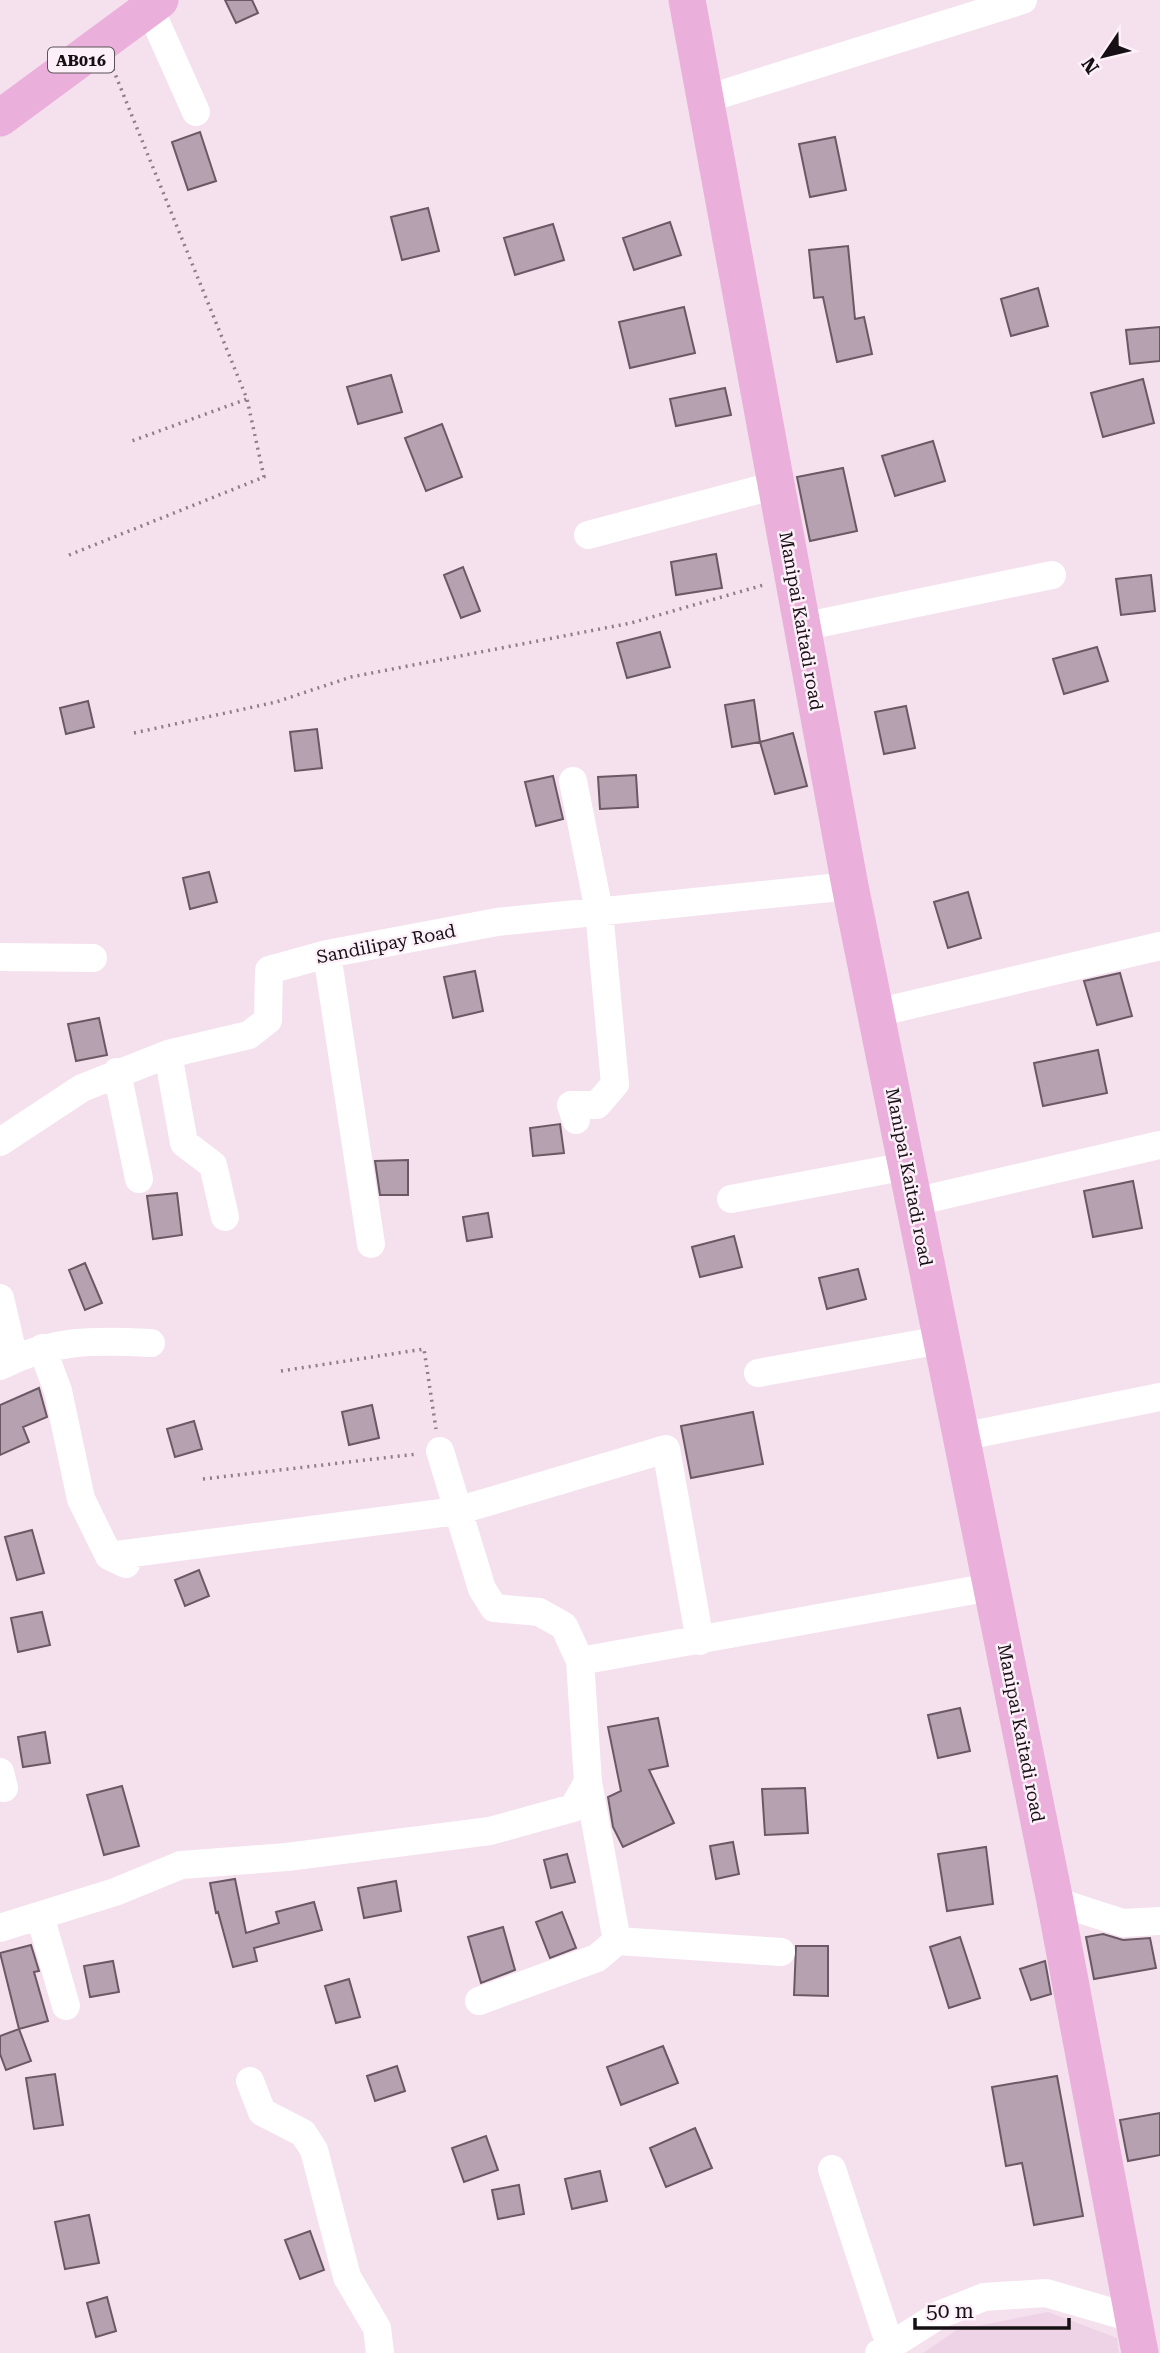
<svg xmlns="http://www.w3.org/2000/svg" width="1160" height="2353" font-family="'Roboto Serif',serif">
<style>
.built{fill:#eed2e5}
.building{fill:#b5a1af;stroke:#6a5864;stroke-width:2}
.lines{fill:none;stroke-linecap:round;stroke-linejoin:round}
.path{stroke:#8c7d87;stroke-width:3.5;stroke-dasharray:2 5;stroke-linecap:butt}
.minor{stroke:#fff;stroke-width:28}
.major{stroke:#eab0db;stroke-width:37}
.labels{text-anchor:middle;stroke-width:5;stroke-linejoin:round;paint-order:stroke}
.shield{fill:#fdf0f9;stroke:#5b5259;stroke-width:2}
.shield-label{font-size:16px;font-weight:bold;fill:#160f14}
.street-label{font-size:18px;fill:#160f14;stroke:#fdf0f9}
</style>
<rect width="100%" height="100%" fill="#f5e0ee"/>
<path class="built" d="M1048,2312L1117,2338L1119,2353H923L957,2330Z"/>
<path class="building" d="M225,0H252L258,13L236,23Z
M200,132L216,181L188,190L172,142Z
M835,137L846,190L810,197L799,144Z
M428,208L439,251L402,260L391,217Z
M670,222L681,255L634,270L623,238Z
M553,224L564,260L515,275L504,238Z
M848,246L855,319L864,317L872,354L837,362L823,297L814,298L809,250Z
M1038,288L1048,326L1011,336L1001,299Z
M684,307L695,353L630,368L619,322Z
M1160,327V361L1130,364L1126,330Z
M391,375L402,412L358,424L347,387Z
M1143,379L1154,423L1103,437L1091,393Z
M725,388L731,415L676,426L670,399Z
M442,424L462,477L426,491L405,438Z
M933,441L945,481L895,496L882,456Z
M843,468L857,531L810,541L797,477Z
M716,554L722,588L676,595L671,562Z
M463,567L480,611L461,618L444,575Z
M1151,575L1155,611L1121,615L1116,579Z
M660,632L670,667L627,678L617,643Z
M1097,647L1108,681L1064,694L1053,659Z
M754,700L760,742L732,747L725,705Z
M88,701L94,727L66,734L60,708Z
M906,706L915,748L884,754L875,712Z
M317,729L322,768L295,771L290,732Z
M793,733L807,786L775,794L760,742Z
M636,775L638,807L600,809L598,777Z
M553,776L563,819L536,826L525,782Z
M209,872L217,902L190,909L183,878Z
M968,892L981,938L948,948L934,902Z
M475,971L483,1011L453,1018L444,977Z
M1120,973L1132,1016L1097,1025L1084,981Z
M99,1018L107,1055L76,1061L68,1024Z
M1098,1050L1107,1093L1043,1106L1034,1063Z
M560,1124L564,1153L533,1156L530,1128Z
M408,1160V1195H380L375,1161Z
M1133,1181L1142,1228L1093,1237L1084,1191Z
M177,1193L182,1235L153,1239L147,1196Z
M488,1213L492,1237L467,1241L463,1217Z
M734,1236L742,1267L700,1277L692,1247Z
M85,1263L102,1303L85,1310L69,1270Z
M858,1269L866,1299L827,1309L819,1278Z
M39,1388L47,1417L23,1427L29,1442L0,1455V1405Z
M372,1405L379,1438L349,1445L342,1412Z
M753,1412L763,1464L691,1478L681,1426Z
M194,1421L202,1449L175,1457L167,1429Z
M32,1530L44,1573L17,1580L5,1537Z
M199,1570L209,1596L185,1606L175,1580Z
M42,1612L50,1645L18,1652L11,1618Z
M960,1708L970,1751L938,1758L928,1715Z
M658,1718L668,1766L649,1770L674,1823L623,1847L613,1827L608,1797L621,1791L608,1727Z
M45,1732L50,1763L23,1767L18,1737Z
M122,1786L139,1846L104,1855L87,1795Z
M805,1788L808,1833L765,1835L762,1789Z
M733,1842L739,1874L716,1879L710,1846Z
M986,1847L993,1904L947,1911L938,1854Z
M567,1854L575,1882L551,1888L544,1860Z
M235,1879L246,1933L279,1923L276,1912L314,1902L322,1930L254,1948L257,1961L233,1967L218,1912L216,1913L210,1883Z
M396,1881L401,1911L364,1918L358,1888Z
M562,1912L576,1948L550,1958L536,1922Z
M503,1927L515,1970L481,1983L468,1937Z
M1103,1934L1123,1940L1150,1938L1156,1968L1094,1979L1086,1937Z
M960,1937L980,1998L949,2008L930,1947Z
M31,1945L39,1971L34,1972L48,2021L19,2029L0,1953Z
M796,1946H828V1996L794,1995Z
M113,1961L119,1992L90,1997L84,1966Z
M1045,1961L1051,1994L1031,2000L1020,1969Z
M349,1979L360,2017L336,2023L325,1986Z
M19,2029L31,2061L6,2070L0,2054V2036Z
M663,2046L678,2083L621,2105L607,2067Z
M397,2066L405,2091L375,2101L367,2076Z
M55,2074L63,2125L34,2129L26,2078Z
M1057,2076L1083,2216L1034,2225L1022,2163L1006,2166L992,2087Z
M1160,2113V2155L1128,2161L1120,2120Z
M695,2128L712,2168L666,2187L650,2148Z
M486,2136L498,2170L464,2182L452,2148Z
M600,2171L607,2201L572,2209L565,2179Z
M519,2185L524,2214L498,2219L492,2190Z
M89,2215L99,2263L65,2269L55,2222Z
M310,2231L324,2270L300,2279L285,2240Z
M107,2297L116,2331L96,2337L87,2303Z"/>
<g class="lines">
<path class="path" d="M113,69L247,399L129,442
M69,555L264,477L247,399
M134,733L276,702L351,677L631,623L767,584
M281,1371L424,1349L436,1429
M203,1479L417,1454"/>
<path class="minor" d="M146,0L196,112
M706,99L1023,0
M588,535L776,485
M802,627L1052,575
M573,781L599,911L615,1084L597,1105H571L576,1120
M327,954L371,1244
M0,957L93,958
M876,1013L1160,946
M168,1054L184,1143L213,1165L225,1217
M117,1072L139,1179
M0,1142L82,1088L168,1054L249,1035L268,1020L269,970L327,954L497,922L850,886
M731,1199L907,1166
M914,1202L1160,1145
M0,1298L14,1359
M42,1348L58,1391L81,1499L109,1556L126,1564
M0,1366C53,1339 94,1340 151,1343
M758,1373L941,1340
M961,1437L1160,1397
M109,1556L457,1511L666,1449L700,1641
M580,1661L991,1587
M0,1772L4,1788
M1055,1901L1123,1923L1160,1921
M40,1916L66,2006
M0,1928L115,1892L181,1865L287,1857L490,1831L573,1808L588,1782L580,1661L564,1626L539,1612L494,1608L482,1589L440,1451
M617,1941L781,1952
M479,2001L597,1958L617,1941L588,1782
M250,2081L262,2112L303,2133L314,2150L347,2277L377,2328L380,2353
M832,2169L890,2346
M879,2353L939,2315L984,2297L1046,2293L1132,2318"/>
<path class="major" d="M687,0L850,886L1055,1901L1140,2353
M0,118L160,0"/>
</g>
<g class="labels">
<rect class="shield" x="48" y="47.5" width="66" height="25" rx="5"/>
<g class="shield-label">
<text x="81" y="66">AB016</text>
</g>
<g class="street-label">
<text transform="translate(801 621) rotate(80)" y="6">Manipai Kaitadi road</text>
<text transform="translate(386 944) rotate(-11)" y="6">Sandilipay Road</text>
<text transform="translate(909 1177) rotate(79)" y="6">Manipai Kaitadi road</text>
<text transform="translate(1021 1733) rotate(79)" y="6">Manipai Kaitadi road</text>
</g>
</g>
<g transform="translate(1104 56) rotate(235)" stroke="#fdf0f9" stroke-width="5" paint-order="stroke">
<path d="M0-5L12 26L0 18L-12 26Z" fill="#160f14"/>
<text y="-10" font-size="19" font-weight="bold" text-anchor="middle" fill="#160f14">N</text>
</g>
<path d="M915 2318v10h154v-10" fill="none" stroke="#160f14" stroke-width="3.5"/>
<text x="926" y="2318" font-size="21" fill="#160f14" stroke="#fdf0f9" stroke-width="5" paint-order="stroke">50 m</text>
</svg>
